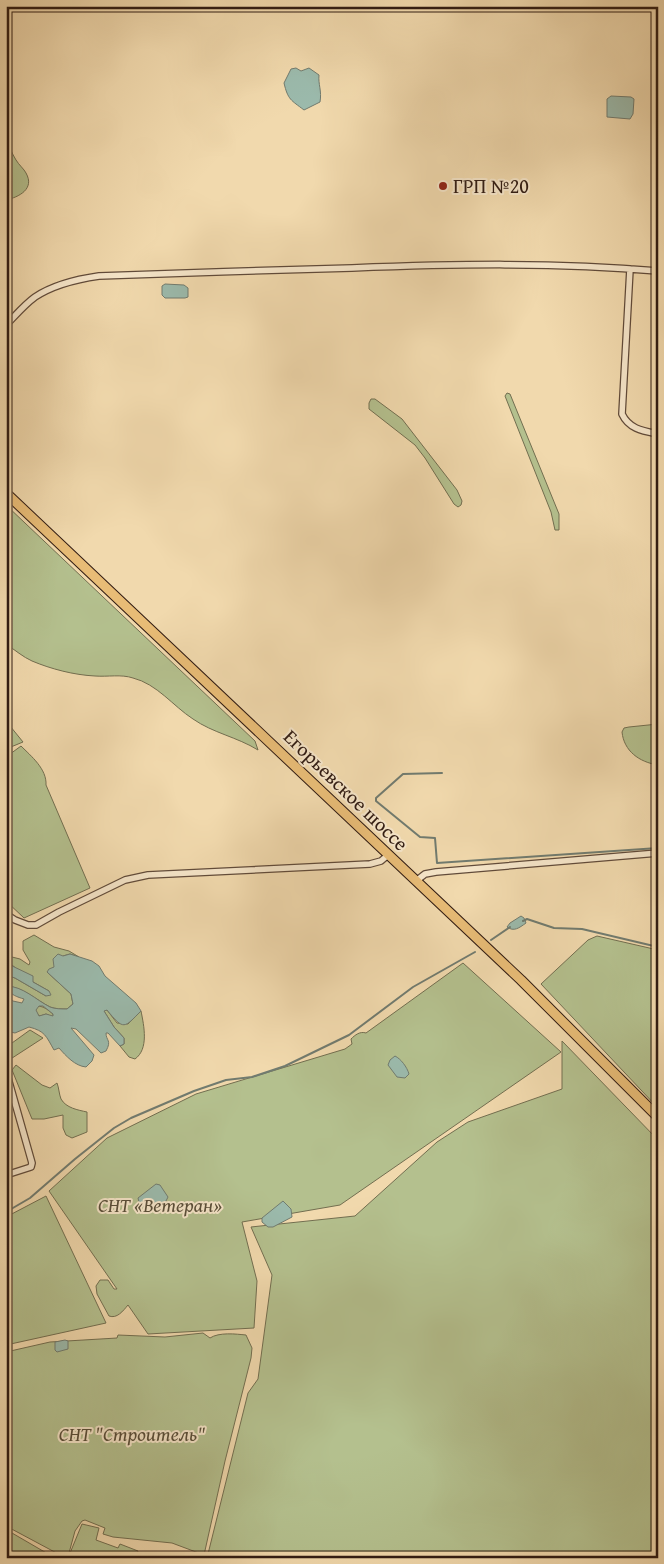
<svg xmlns="http://www.w3.org/2000/svg" width="664" height="1564" font-family="'Gentium Book Plus',serif">
<style>
.green{fill:#b4c08e;stroke:#726e50}
.water{fill:#9bbaac;stroke:#717b6f;fill-rule:evenodd}
.lines{fill:none;stroke-linecap:round;stroke-linejoin:round}
.stream{stroke:#717b6f;stroke-width:2}
.minor-casing{stroke:#614b3a;stroke-width:8}
.primary-casing{stroke:#311c13;stroke-width:11}
.minor{stroke:#f6e6ca;stroke-width:5.5}
.primary{stroke:#e8bc76;stroke-width:9}
.poi-dot{fill:#8f2418;stroke:#f6e6ca;stroke-width:2}
.labels{text-anchor:middle;stroke-width:4;stroke-linejoin:round;paint-order:stroke}
.poi-label{font-size:20px;fill:#311c13;stroke:#f6e6ca;text-anchor:start}
.street-label{font-size:20px;fill:#311c13;stroke:#f6e6ca}
.park-label{font-size:20px;font-style:italic;fill:#584d38;stroke:#f6e6ca}
</style>
<rect width="100%" height="100%" fill="#f1d9ad"/>
<filter id="stains"><feTurbulence type="fractalNoise" baseFrequency=".004" numOctaves="4"/><feColorMatrix values="0 0 0 0 .2 0 0 0 0 .09 0 0 0 0 .02 0 0 0 .5 -.17"/></filter>
<radialGradient id="worn" r=".72"><stop offset=".6" stop-color="#630" stop-opacity="0"/><stop offset="1" stop-color="#630" stop-opacity=".3"/></radialGradient>
<path class="green" d="M6,138C9,145 12,154 16,160C19,165 24,169 26,173C35,189 19,197 6,200Z
M507,393L510,394L559,514V530H555L551,512L505,396Z
M371,399H375L402,419L457,490L462,501L461,505L458,507L454,504L425,458L415,445L369,409V403Z
M6,505L255,741L258,750C237,737 213,733 193,719C173,706 157,684 133,678C121,674 108,677 95,676C74,675 51,669 32,661C23,657 15,650 6,644Z
M6,721L23,742L6,749Z
M658,724V765C639,762 624,751 622,732L624,728L629,727Z
M21,746C31,756 47,769 46,785L90,888L24,918L6,901V757Z
M34,935L54,947L69,951L79,957L70,954L63,956L54,968L47,972L71,994L73,1004L67,1009C62,1009 55,1009 50,1007C36,1000 23,987 6,986V975L15,978L46,996L49,991L33,982L12,965L6,963V956H8L20,959L29,965L30,962L23,950V941Z
M597,936L658,950V1108L541,984L588,940Z
M463,963L561,1052L340,1205L242,1222L257,1281L254,1328L148,1334L128,1305C123,1311 117,1319 109,1316L97,1294L96,1286L100,1280H108L114,1289H117L49,1191L107,1138L196,1094L345,1049L352,1044L351,1039C355,1035 360,1031 366,1033Z
M39,1006C45,1007 48,1010 53,1014V1017L46,1014L40,1016L37,1014L35,1009Z
M107,1010L117,1023L128,1024L141,1011C144,1026 149,1049 135,1059L129,1057L120,1046L124,1044V1038L114,1027L104,1011Z
M30,1030L43,1038L6,1062V1040L12,1043Z
M562,1041L658,1140V1558H207L248,1393L258,1379L272,1275L251,1227L355,1216L437,1142L468,1122L562,1089Z
M16,1065L42,1085L50,1088L57,1083C59,1088 59,1094 61,1099C66,1108 78,1110 87,1112V1132L72,1138L66,1135L63,1128V1115L44,1119H32L12,1070Z
M46,1196L106,1323L6,1345V1217Z
M203,1333L210,1338C219,1332 236,1334 246,1335L252,1348L251,1358L225,1461L204,1555L172,1543L113,1537L103,1534L105,1528L85,1520L82,1521L75,1531L69,1553L64,1557L6,1526V1352L50,1342L117,1338L118,1335L165,1337Z
M82,1524L99,1528L96,1540L118,1548L120,1544L138,1551L136,1558H68Z
M6,1530L12,1533L55,1558H6Z"/>
<path class="water" d="M296,68L301,71L309,68L319,75C318,84 322,91 320,102L304,110C291,100 288,100 284,83L291,69Z
M611,96L631,97L634,99L633,114L630,119L607,117V99Z
M165,284L184,285L188,288V297L185,298H165L162,295V286Z
M521,916L524,918L526,923C519,928 514,932 507,927L510,923Z
M58,954L63,956L70,954L92,961L99,966L105,976L136,1003L141,1011C124,1028 124,1031 107,1010L104,1011L114,1027L124,1038V1044L120,1046L108,1033H106C106,1041 112,1040 106,1051L101,1053L76,1029L71,1028L94,1055L92,1061L86,1067C75,1066 66,1056 59,1048L54,1050C46,1036 45,1031 29,1027L15,1033L6,1031V997L13,1001L22,1003L24,999C17,997 12,995 6,989V986C23,986 36,1000 50,1007C55,1009 62,1009 67,1009L73,1004L71,994L47,972L49,969L54,967L53,959ZM39,1006H43L53,1014V1016L46,1014L39,1016L36,1010Z
M6,963L33,976V982L49,991L51,995L46,996L15,978L6,975Z
M395,1056C401,1059 407,1067 409,1074L405,1078L397,1077L388,1065L390,1060Z
M156,1184L160,1185L168,1197L166,1201L149,1213L139,1202L138,1198Z
M283,1201L291,1209L292,1217L273,1227H268L262,1222V1218Z
M65,1340L68,1341V1349L57,1352L55,1350V1342Z"/>
<g class="lines">
<path class="stream" d="M442,773L403,774L376,798V801L420,837L435,838L437,863L658,848
M523,921L527,919L554,928L582,929L658,947
M491,940L510,927
M6,1212L30,1198L75,1159L114,1128L131,1118L194,1091L226,1080L252,1077L285,1066L349,1035L413,987L475,952"/>
<defs>
<path id="minor" d="M630,269L622,414C629,429 643,431 658,434
M6,325C15,316 24,305 35,297C53,285 78,279 99,276C183,273 268,270 352,268C454,264 556,262 658,271
M416,881L425,874L436,872L658,853
M6,914L15,920L28,925H36L59,912L125,880L148,875L370,864L381,861L388,855
M6,1071L32,1163L31,1167L6,1175"/>
<path id="primary" d="M6,493L521,980L658,1117"/>
</defs>
<use href="#minor" class="minor-casing"/>
<use href="#primary" class="primary-casing"/>
<use href="#minor" class="minor"/>
<use href="#primary" class="primary"/>
</g>
<circle class="poi-dot" cx="443" cy="186" r="5"/>
<g class="labels">
<g class="poi-label">
<text x="453" y="193">ГРП №20</text>
</g>
<g class="street-label">
<text transform="translate(346 790) rotate(44)" y="7">Егорьевское шоссе</text>
</g>
<g class="park-label">
<text x="160" y="1212">СНТ «Ветеран»</text>
<text x="132" y="1441">СНТ "Строитель"</text>
</g>
</g>
<rect width="664" height="1564" fill="none" stroke="#f1d9ad" stroke-width="25"/>
<rect x="8" y="8" width="649" height="1549" fill="none" stroke="#311c13" stroke-width="2.5"/>
<rect x="12" y="12" width="639" height="1539" fill="none" stroke="#311c13"/>
<rect width="100%" height="100%" filter="url(#stains)"/>
<rect width="100%" height="100%" fill="url(#worn)"/>
</svg>
